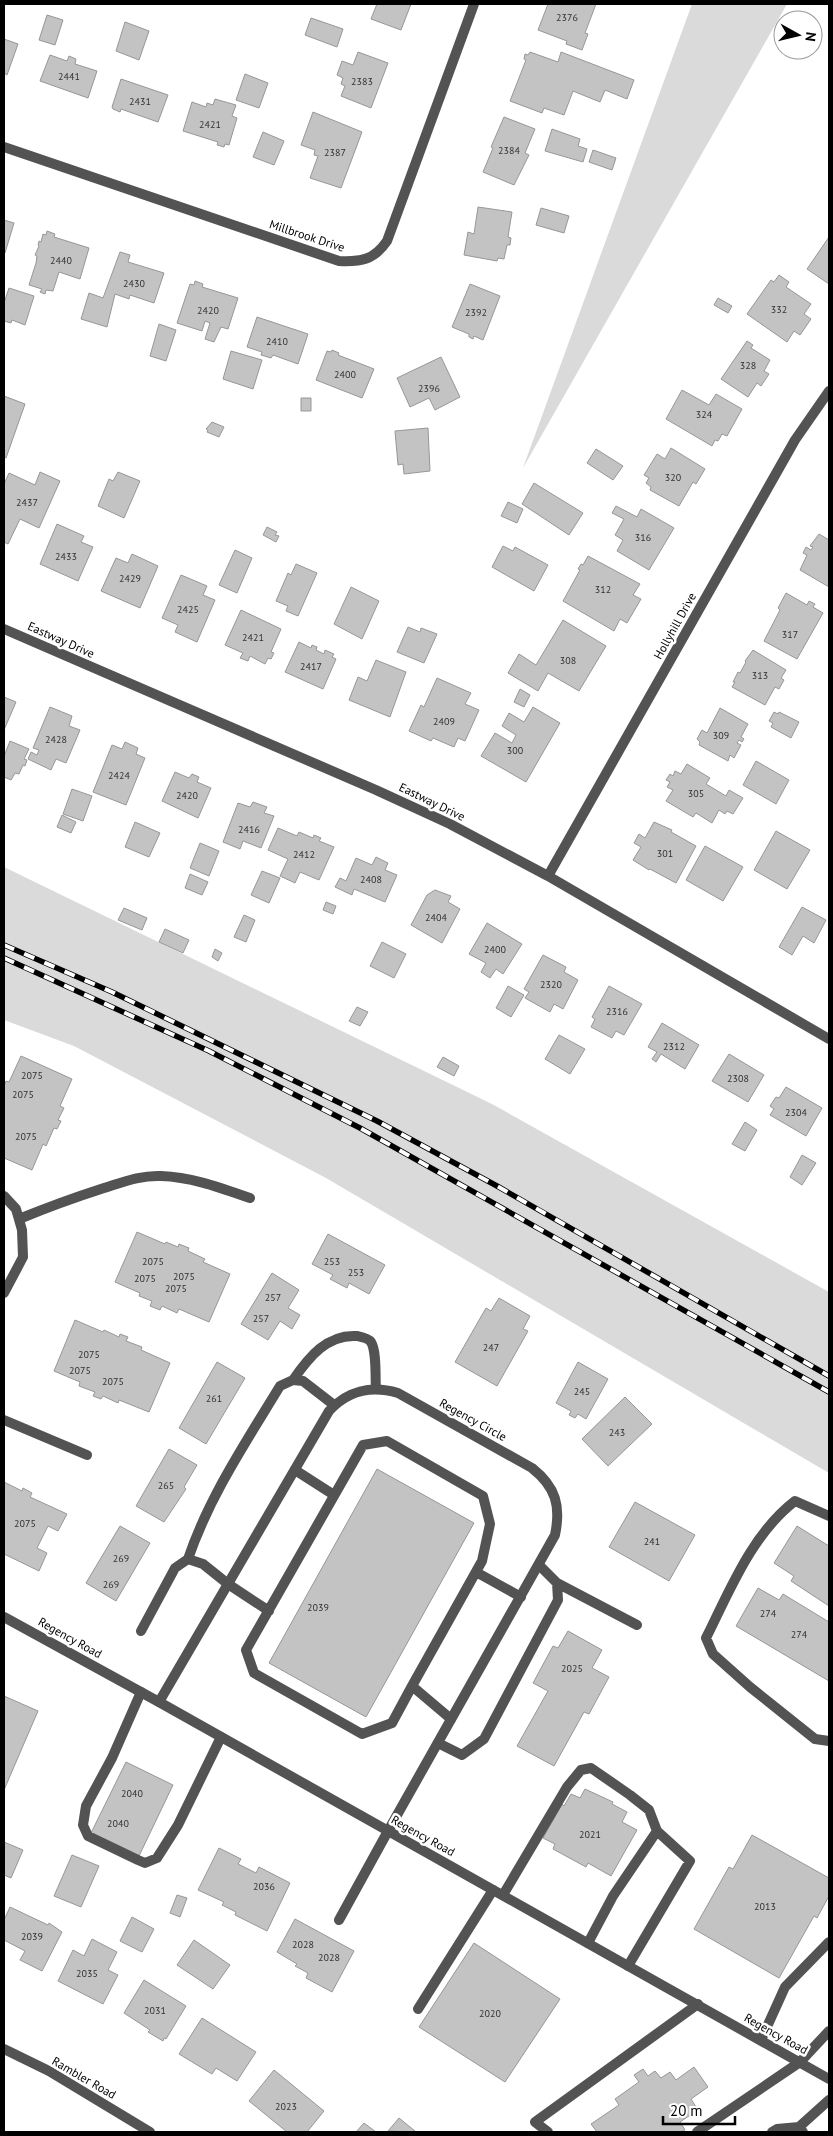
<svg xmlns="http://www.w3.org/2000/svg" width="833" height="2136" font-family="'PT Sans',sans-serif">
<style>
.green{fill:#dadada}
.building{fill:#c3c3c3;stroke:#979797}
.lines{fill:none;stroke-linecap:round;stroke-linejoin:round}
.service{stroke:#535353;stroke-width:10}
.minor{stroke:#535353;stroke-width:10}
.tertiary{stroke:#535353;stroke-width:10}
.rail-casing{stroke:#000;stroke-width:5.5}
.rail{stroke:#fff;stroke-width:4;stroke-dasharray:11;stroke-linecap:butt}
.labels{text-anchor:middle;stroke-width:5;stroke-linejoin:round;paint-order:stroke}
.number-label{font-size:10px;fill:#313131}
.street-label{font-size:12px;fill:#000;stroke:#fff}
</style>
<rect width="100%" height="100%" fill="#fff"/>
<path class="green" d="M692,4H787L523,468Z
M4,867L492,1104L829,1292V1473L326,1178L74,1046L4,1020Z"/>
<path class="building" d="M377,4H411L401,30L371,19Z
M548,4H596L585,33L588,34L582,50L566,44L567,41L538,30Z
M47,15L63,20L55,45L39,40Z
M311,18L343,29L337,47L305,35Z
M125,22L149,31L139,60L116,51Z
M4,39L18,44L7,75L4,73Z
M358,52L388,63L371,108L341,96L345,86L341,84L343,78L337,75L342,61L353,65Z
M530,52L558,62L561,52L634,80L627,99L605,90L600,102L573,91L564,115L544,108L542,113L510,101L526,60L524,59L525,54L528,55Z
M50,55L67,61L69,56L76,59L75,64L97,71L88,98L40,81Z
M245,74L268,83L259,108L236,100Z
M121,79L168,95L158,122L121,109L120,112L113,109L112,107Z
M215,99L236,105L232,116L237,118L229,145L225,144L224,147L217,145L218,142L183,131L192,102L206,107L207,103L213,105Z
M313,112L362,132L341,188L310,178L318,156L314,155L315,150L301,145Z
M504,117L535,129L525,153L529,155L514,185L483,172L493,148L491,147Z
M552,129L580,139L578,146L587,149L583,162L545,151Z
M263,132L284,141L274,165L253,157Z
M593,150L616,158L612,170L589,162Z
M478,207L512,212L508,237L511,238L510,245H507L504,259L498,258L497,261L464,255L468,232L474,234Z
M541,208L569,216L564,233L536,225Z
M4,220L14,223L5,253H4Z
M47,231L55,234L54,237L89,248L80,279L59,272L53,291L46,290L45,294L40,292L42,289L29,285L36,263L37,256L35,255L39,246L38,245L39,241L41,242L43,234L46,235Z
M829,237V284L807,269Z
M120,252L130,255L128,262L164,273L154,303L130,295L129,299L115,294L107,327L81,319L89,293L103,298Z
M779,275L789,282L786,287L811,304L804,314L811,319L800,335L794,331L787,342L747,314L771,280L774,282Z
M195,281L203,284L202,287L238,298L228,329L221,327L214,342L205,339L210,323L205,321L202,331L177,323L190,284L194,285Z
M470,284L500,296L483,340L474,336L473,339L469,337V334L452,327Z
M9,288L34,296L25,325L12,320L11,323L4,321V303Z
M718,298L732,306L728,313L714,305Z
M257,317L308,334L298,364L273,355L271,358L261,355L262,352L247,347Z
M159,324L176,330L166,361L150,356Z
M747,341L753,345L751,348L770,360L764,371L769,374L761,386L757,383L748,397L721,379Z
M332,350L339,353L338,355L374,369L362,398L316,380L327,351L331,352Z
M231,351L262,360L253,389L223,379Z
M441,357L460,397L435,410L429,398L410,407L397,378Z
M682,390L709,405L716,394L742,409L727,436L722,434L718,441L715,440L712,446L666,419Z
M4,396L25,404L6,458L4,457Z
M301,398H311V411H301Z
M212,422L224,427L219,437L207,432L208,430L206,429Z
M428,428L430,471L404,474L403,464L398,465L395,431Z
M671,448L705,469L696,484L693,482L679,506L650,490L651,487L646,483L649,478L644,475L657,454L665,459Z
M596,449L623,466L613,480L587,463Z
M40,472L60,481L39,528L20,519L8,544L4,542V484L9,473L35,485Z
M118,472L140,481L124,518L98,506L109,479L113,481Z
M534,483L583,513L569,535L522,504Z
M508,502L523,509L517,523L501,516Z
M616,506L637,517L641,509L674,528L649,570L617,551L623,540L615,535L624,519L612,513Z
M57,524L84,536L81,542L93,547L78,581L40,564Z
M267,527L277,532L275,535L279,536L276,542L263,535Z
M819,534L829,540V587L800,570L807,555L803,553L806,547L811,550L813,547L810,546Z
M503,546L513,551L515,547L548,565L534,591L492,567Z
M235,550L252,558L237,593L219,585Z
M132,554L158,566L140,608L101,591L116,558L128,563Z
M588,556L640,584L633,595L641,599L627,623L620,619L614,631L563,601L580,570L578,569L581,564L583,565Z
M296,564L317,573L298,616L286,611L288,606L276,601L288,573L291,575Z
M181,575L207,586L203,595L215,600L197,642L175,632L178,625L162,618Z
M351,587L379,601L362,639L334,624Z
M786,593L807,605L809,601L815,604L813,607L823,613L797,659L764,641L780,610L778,608Z
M241,610L281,629L271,652L274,653L271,659L268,658L265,664L250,656L248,661L240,658L243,653L225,645Z
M563,620L606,646L579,691L548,673L538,691L508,673L519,654L536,665Z
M408,627L420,632L421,628L437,634L424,663L397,652Z
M299,642L311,648L312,645L317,647L316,650L324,654L325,650L334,654L332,657L336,659L323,689L285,672Z
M753,650L786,670L781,678L784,680L779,689L775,687L765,705L732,687L735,682H733L738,672L740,673L746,662L745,661Z
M376,660L406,672L390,717L349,700L358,677L367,681Z
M437,678L471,693L465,704L479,710L465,741L458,738L454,747L433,738L431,741L409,731L421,705L424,707Z
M520,689L530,695L524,707L514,702Z
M4,697L16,702L4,730Z
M50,707L72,716L69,726L80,730L66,763L56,759L51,770L28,759L31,752L37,755L39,750L33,748Z
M533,707L560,723L526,782L481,756L495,733L512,743L516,735L502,726L509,713L524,722Z
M720,708L748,724L741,737L744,739L742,742L739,740L737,743L741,745L734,758L730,755L728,761L699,745L700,742L697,739L702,730L707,733Z
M774,712L778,714L779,712L799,722L791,738L771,727L773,723L769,721Z
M10,741L29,749L24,759L27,760L25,766L23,765L19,774L15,773L11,780L4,777V756Z
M125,742L138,748L136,754L145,758L126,805L93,792L112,745L122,749Z
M756,761L789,780L776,804L743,785Z
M687,764L710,778L706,784L726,796L729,790L743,798L733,814L727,811L725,814L719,810L712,823L696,813L693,817L666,801L673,790L667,787L670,782L666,780L670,774L673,776L675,771L681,774Z
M175,772L189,778L192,774L199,777L197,782L211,788L198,818L162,801Z
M72,789L92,796L83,821L63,814Z
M253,802L267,807L264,813L274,816L261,848L243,841L240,849L223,842L238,803L250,807Z
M62,815L76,822L71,833L57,827Z
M135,822L160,833L149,857L125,847Z
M654,822L672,830L671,832L696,846L676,883L650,869L649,870L633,860L641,847L634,843L639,834L645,838Z
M278,828L297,836L299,832L313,838L314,835L321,838L319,841L334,847L319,880L300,872L295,883L280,876L288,859L268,850Z
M776,831L810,850L787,889L754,870Z
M200,843L219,851L209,876L190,868Z
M705,846L743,867L723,901L686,880Z
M376,857L388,863L385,870L397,875L385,902L354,889L352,895L335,887L340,878L346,881L356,858L372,865Z
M262,871L280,878L269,903L251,895Z
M190,874L208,882L202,895L185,888Z
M435,890L451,896L448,902L460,909L442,943L411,925L427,895Z
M326,902L336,906L333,914L323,910Z
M802,907L826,920L814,943L803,936L792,955L779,947Z
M124,908L147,918L142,930L118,920Z
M244,915L255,920L246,942L234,937Z
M487,923L522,944L503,974L496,969L490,978L481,972L486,963L469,954Z
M165,929L189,940L183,953L159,942Z
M382,942L406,954L394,978L370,966Z
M215,949L222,953L218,961L212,957Z
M543,955L566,967L564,972L578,980L563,1009L554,1004L550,1012L525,998L529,992L524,989Z
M508,986L524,995L511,1017L496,1008Z
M609,986L642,1004L624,1035L616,1031L612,1038L591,1027L595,1019L592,1017Z
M357,1007L368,1012L360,1026L349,1021Z
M662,1023L699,1045L685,1069L661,1054L656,1062L652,1059L657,1052L648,1047Z
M559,1035L585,1049L570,1074L545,1059Z
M729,1054L764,1075L748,1102L712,1081Z
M21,1056L72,1079L60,1106L64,1108L58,1120L61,1121L57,1129L54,1128L46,1146L43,1144L32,1170L4,1158V1086L6,1081L9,1082Z
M443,1057L459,1066L454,1076L437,1067Z
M786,1087L822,1108L806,1136L770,1115L774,1109L770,1106L776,1097L779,1098Z
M745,1122L757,1130L745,1151L732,1144Z
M802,1155L816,1163L802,1185L790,1177Z
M137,1232L165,1244L166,1242L178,1247L179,1244L189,1248L188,1251L205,1259L203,1262L230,1274L209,1322L179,1309L177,1313L162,1306L160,1310L150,1306L152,1301L139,1296L140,1293L115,1282Z
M328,1234L385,1265L369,1294L349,1283L347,1288L330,1279L333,1275L312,1264Z
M272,1273L299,1290L288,1308L300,1315L292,1329L280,1321L268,1340L241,1324Z
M499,1298L530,1316L523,1329L528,1331L497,1386L455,1362L486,1308L491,1311Z
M75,1320L103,1332L104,1330L119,1337L120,1334L128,1337L126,1341L142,1347L141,1350L170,1363L149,1412L119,1400L118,1403L103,1396L101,1399L93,1396L95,1392L79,1386L80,1382L54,1371Z
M217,1362L245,1378L206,1444L179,1428Z
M578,1362L608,1379L586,1419L578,1414L575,1418L569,1415L571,1411L556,1403Z
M625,1397L652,1424L608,1466L582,1439Z
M169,1449L197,1465L184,1487L186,1489L164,1522L136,1506Z
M377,1469L474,1523L366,1717L269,1663Z
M4,1482L22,1491L23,1488L32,1493L30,1497L67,1514L58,1531L48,1526L37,1548L47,1553L39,1571L4,1554Z
M635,1502L695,1535L669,1581L609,1547Z
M120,1526L150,1543L116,1601L86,1583Z
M797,1526L829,1546V1606L791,1581L794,1576L774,1563Z
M758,1588L779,1600L783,1594L829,1622V1681L736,1626Z
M568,1631L602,1650L592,1668L609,1677L589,1714L584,1712L554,1766L517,1746L548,1691L533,1683L553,1646L558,1648Z
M4,1696L38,1711L4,1790Z
M126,1762L173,1785L139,1856L91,1833Z
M585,1789L613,1802L612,1804L627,1812L622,1822L637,1830L611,1876L588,1863L586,1867L553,1849L555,1844L543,1838L562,1804L564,1806L571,1794L580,1798Z
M752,1835L829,1878V1896L817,1918L814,1916L779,1978L694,1929L729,1867L733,1869Z
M4,1842L23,1850L11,1878L4,1875Z
M219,1848L241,1859L238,1864L256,1873L259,1867L290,1883L267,1931L235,1915L236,1912L222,1905L224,1902L198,1890Z
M72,1855L99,1866L81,1907L54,1896Z
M177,1895L187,1898L180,1917L170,1913Z
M10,1907L48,1925L49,1923L62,1932L42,1971L20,1960L25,1951L4,1940V1920Z
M132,1917L154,1929L142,1952L120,1941Z
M295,1919L354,1951L332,1992L306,1978L308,1973L295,1966L297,1964L277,1952Z
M92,1939L117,1952L108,1970L118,1975L103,2004L58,1981L73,1950L84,1956Z
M194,1940L230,1965L213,1989L177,1965Z
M474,1943L560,1999L505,2082L419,2027Z
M144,1980L186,2006L166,2039L164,2038L163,2041L148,2032L150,2030L124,2013Z
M202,2018L256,2052L237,2081L216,2068L212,2074L179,2054Z
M694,2067L708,2087L691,2099L698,2110L680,2122L685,2130L681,2132H597L591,2124L619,2105L615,2099L639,2082L634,2075L643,2069L648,2076L655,2071L661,2078L670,2072L676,2080Z
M274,2070L324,2111L307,2132H287L249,2101Z
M399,2118L415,2131V2132L388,2131Z
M364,2123L376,2132H356Z"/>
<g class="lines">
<path class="service" d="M4,1196L16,1209L22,1230L23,1257L4,1293
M19,1219C46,1208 73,1198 101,1189C121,1183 140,1175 161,1176C192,1177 221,1188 250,1198
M293,1380C309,1357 327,1334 357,1336C362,1337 368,1338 371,1342C377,1352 375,1378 376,1389
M4,1420L87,1455
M295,1470L334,1495
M829,1516L795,1501C752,1534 730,1590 706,1638L713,1654L750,1687L815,1739L829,1741
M188,1559C209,1497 246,1442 280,1386L293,1380L303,1381L334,1405
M476,1572L521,1597
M557,1583L637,1625
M141,1631L175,1568L188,1559L203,1564L228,1584L269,1611
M412,1686L392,1723L362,1734L254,1673L246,1650L363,1445L387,1441L483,1496L490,1524L482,1561L412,1686L451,1719
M141,1692L112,1758L86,1806L83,1825L88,1836L138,1860L145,1863L157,1858L178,1825L221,1737
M438,1743L462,1755L484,1739L558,1600L557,1583L539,1565
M503,1895L567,1787L581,1770L591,1768L630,1795L649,1810L657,1831L613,1896L588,1943
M339,1920L388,1831
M628,1966L690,1861L657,1831
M418,2009L493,1890
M761,2040L785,1987L829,1942
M548,2132L535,2122L698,2004
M697,2132L800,2062L829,2031
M772,2132L777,2129L799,2127
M803,2132L799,2127L829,2100"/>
<path class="minor" d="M4,147L339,261C361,262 374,260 387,241L474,4
M4,629L376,790L450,824L548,876L829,1039
M548,876L795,440L829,391
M159,1702L329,1411C347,1391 371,1385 398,1393L532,1468C556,1487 561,1506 555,1535L388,1831
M4,2049L49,2071L150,2132"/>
<path class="tertiary" d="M4,1617L159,1702L829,2079"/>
<defs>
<path id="rail" d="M4,945L112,992L377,1121L497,1186L829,1376
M4,958L209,1051L360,1128L829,1392"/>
</defs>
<use href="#rail" class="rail-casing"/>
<use href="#rail" class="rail"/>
</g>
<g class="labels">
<g class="number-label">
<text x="567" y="21">2376</text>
<text x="69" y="80">2441</text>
<text x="362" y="85">2383</text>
<text x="140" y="105">2431</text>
<text x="210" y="128">2421</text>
<text x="509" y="154">2384</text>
<text x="335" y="156">2387</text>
<text x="61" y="264">2440</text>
<text x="134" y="287">2430</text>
<text x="779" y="313">332</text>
<text x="208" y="314">2420</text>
<text x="476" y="316">2392</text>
<text x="277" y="345">2410</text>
<text x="748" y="369">328</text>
<text x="345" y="378">2400</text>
<text x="429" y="392">2396</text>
<text x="704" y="418">324</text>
<text x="673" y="481">320</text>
<text x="27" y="506">2437</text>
<text x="643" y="541">316</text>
<text x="66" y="560">2433</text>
<text x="130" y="582">2429</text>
<text x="603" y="593">312</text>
<text x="188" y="613">2425</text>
<text x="790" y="638">317</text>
<text x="253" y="641">2421</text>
<text x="568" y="664">308</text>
<text x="311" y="670">2417</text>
<text x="760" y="679">313</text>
<text x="444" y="725">2409</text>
<text x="721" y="739">309</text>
<text x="56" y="743">2428</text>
<text x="515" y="754">300</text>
<text x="119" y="779">2424</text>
<text x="696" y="797">305</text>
<text x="187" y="799">2420</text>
<text x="249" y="833">2416</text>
<text x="665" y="857">301</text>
<text x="304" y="858">2412</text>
<text x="371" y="883">2408</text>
<text x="436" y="921">2404</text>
<text x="495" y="953">2400</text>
<text x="551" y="988">2320</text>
<text x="617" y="1015">2316</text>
<text x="674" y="1050">2312</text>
<text x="32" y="1079">2075</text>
<text x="738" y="1082">2308</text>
<text x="23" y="1098">2075</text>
<text x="796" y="1116">2304</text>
<text x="26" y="1140">2075</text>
<text x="153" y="1265">2075</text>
<text x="332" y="1265">253</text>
<text x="356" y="1276">253</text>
<text x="184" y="1280">2075</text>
<text x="145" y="1282">2075</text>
<text x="176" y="1292">2075</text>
<text x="273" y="1301">257</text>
<text x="261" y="1322">257</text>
<text x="491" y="1351">247</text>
<text x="89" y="1358">2075</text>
<text x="80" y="1374">2075</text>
<text x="113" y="1385">2075</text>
<text x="582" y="1395">245</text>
<text x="214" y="1402">261</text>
<text x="617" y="1436">243</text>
<text x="166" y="1489">265</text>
<text x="25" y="1527">2075</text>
<text x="652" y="1545">241</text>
<text x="121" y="1562">269</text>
<text x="111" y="1588">269</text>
<text x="318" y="1611">2039</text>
<text x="768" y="1617">274</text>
<text x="799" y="1638">274</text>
<text x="572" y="1672">2025</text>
<text x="132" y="1797">2040</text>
<text x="118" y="1827">2040</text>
<text x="590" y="1838">2021</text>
<text x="264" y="1890">2036</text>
<text x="765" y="1910">2013</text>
<text x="32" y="1940">2039</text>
<text x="303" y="1948">2028</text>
<text x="329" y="1961">2028</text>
<text x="87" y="1977">2035</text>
<text x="155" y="2014">2031</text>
<text x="490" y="2017">2020</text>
<text x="286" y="2110">2023</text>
</g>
<g class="street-label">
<text transform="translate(307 236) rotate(18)" y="4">Millbrook Drive</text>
<text transform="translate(675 626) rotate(-61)" y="4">Hollyhill Drive</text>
<text transform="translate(61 640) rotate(24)" y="4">Eastway Drive</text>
<text transform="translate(432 802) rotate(26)" y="4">Eastway Drive</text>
<text transform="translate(473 1420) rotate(29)" y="4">Regency Circle</text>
<text transform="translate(70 1638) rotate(29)" y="4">Regency Road</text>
<text transform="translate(423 1836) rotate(29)" y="4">Regency Road</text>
<text transform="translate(776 2034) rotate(29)" y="4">Regency Road</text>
<text transform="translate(84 2078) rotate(30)" y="4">Rambler Road</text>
</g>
</g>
<rect width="833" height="2136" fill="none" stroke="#000000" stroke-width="10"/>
<g transform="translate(798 35) rotate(98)"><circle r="24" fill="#ffffff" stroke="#999999"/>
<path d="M0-4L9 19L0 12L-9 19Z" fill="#000000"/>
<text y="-8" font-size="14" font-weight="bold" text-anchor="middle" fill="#000000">N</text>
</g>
<path d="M663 2116v8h72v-8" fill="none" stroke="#000000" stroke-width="2.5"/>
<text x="670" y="2116" font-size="15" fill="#000000" stroke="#ffffff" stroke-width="4" paint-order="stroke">20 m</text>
</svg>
